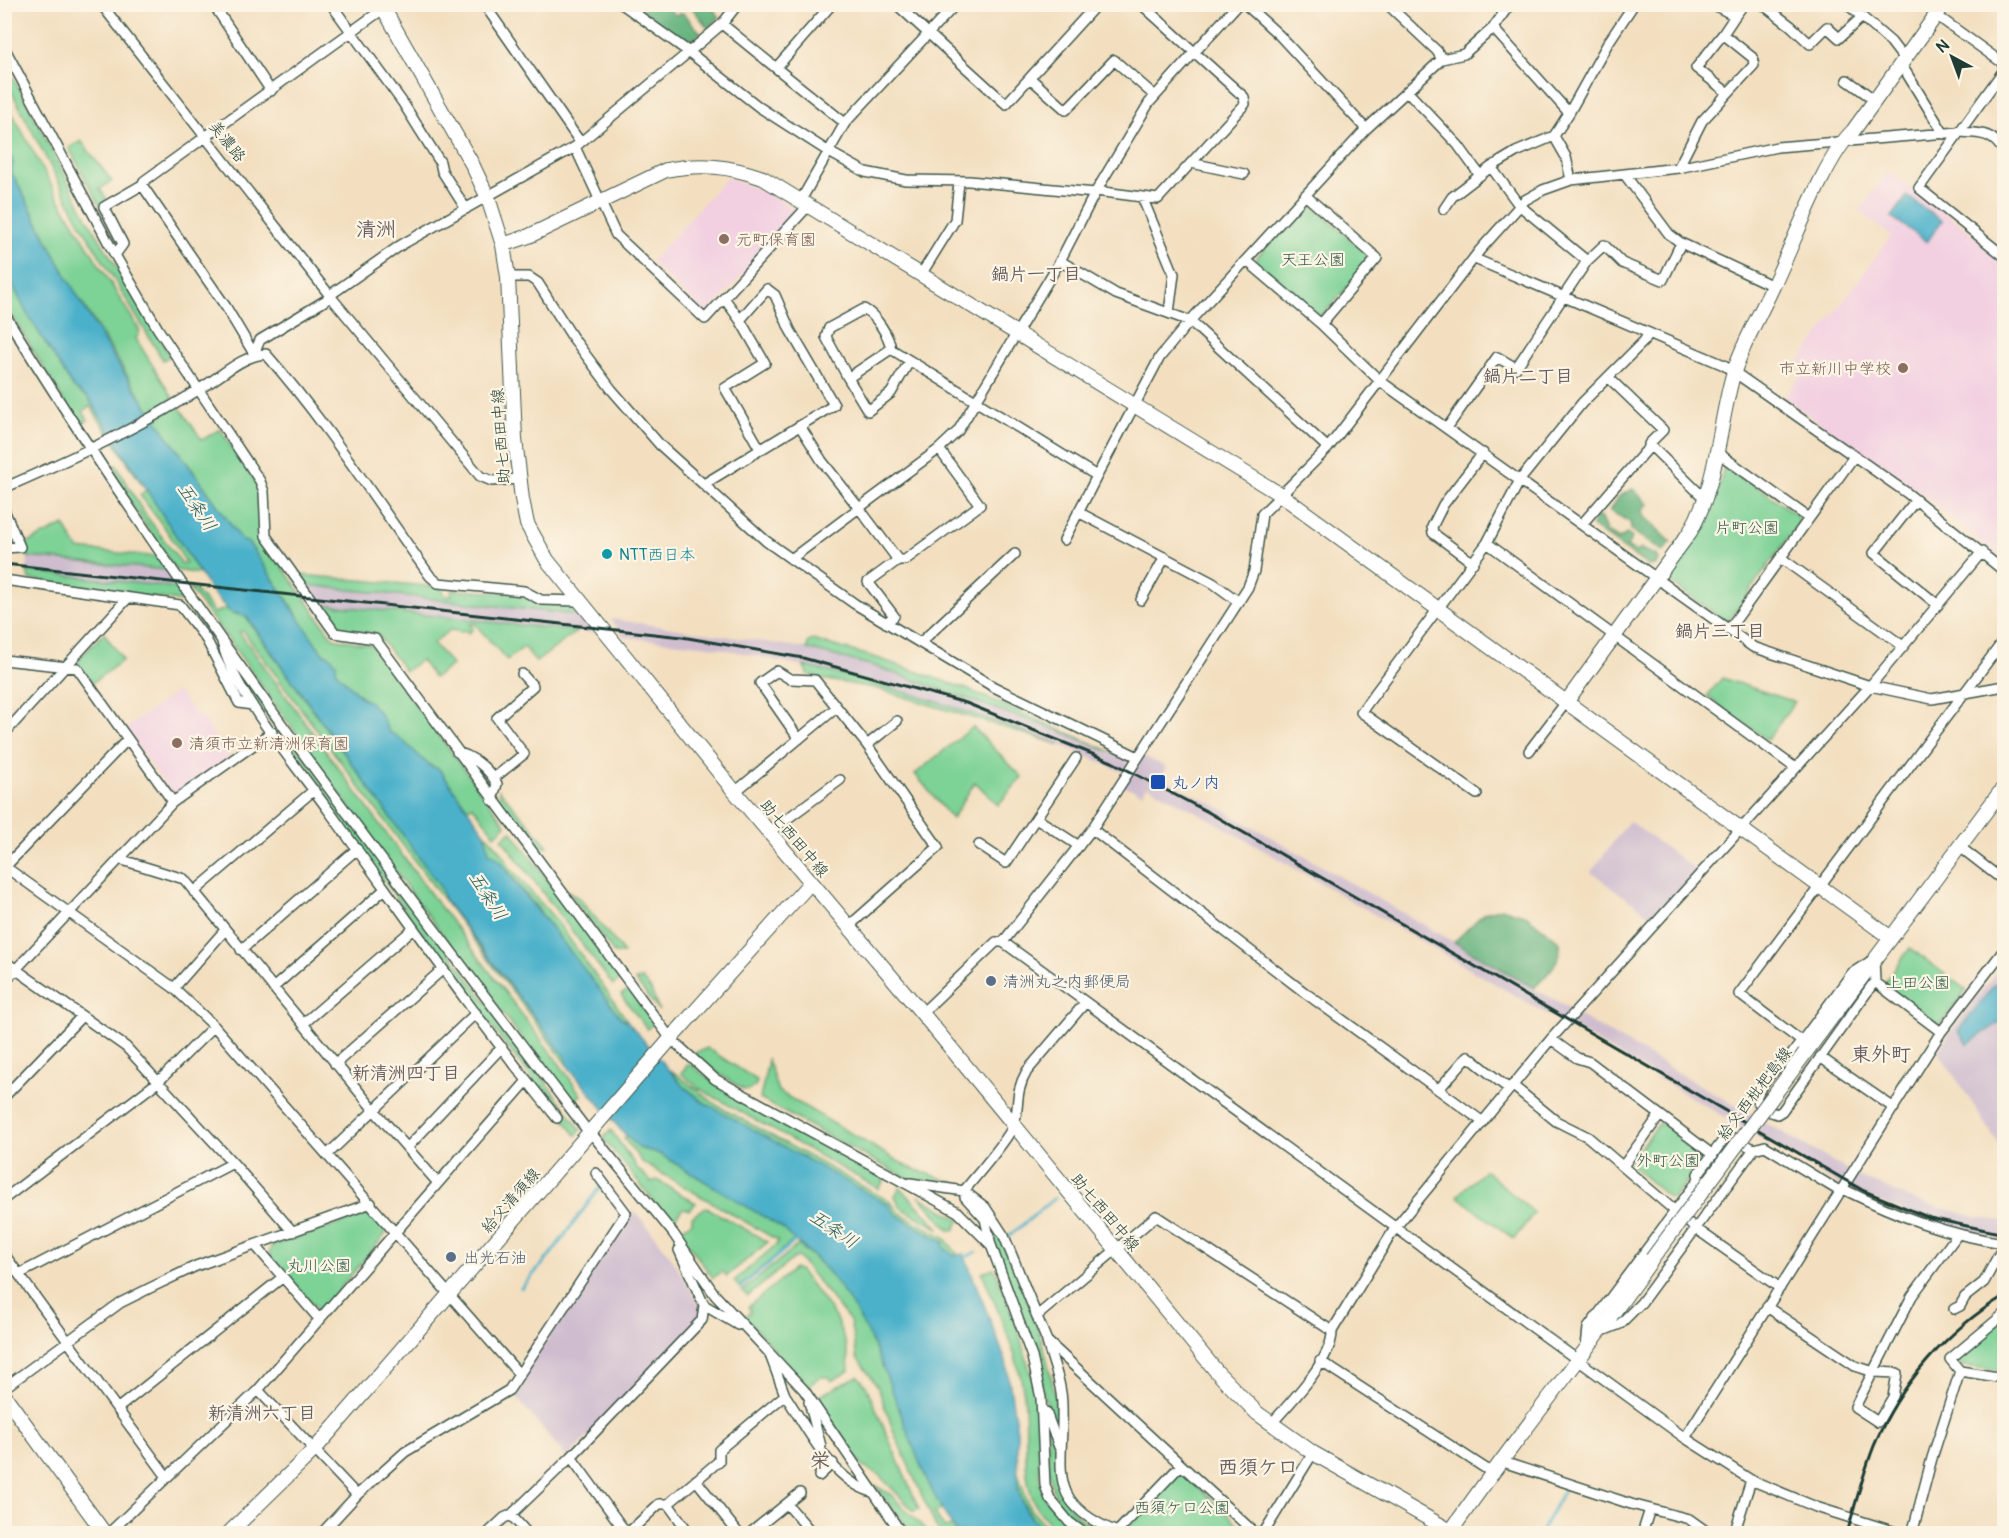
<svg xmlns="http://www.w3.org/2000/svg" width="2009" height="1538" font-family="Pangolin,'Klee One',sans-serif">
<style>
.built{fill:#f2cfe1}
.industrial{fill:#cfbdcf}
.green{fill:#7dd296;stroke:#4e8865;stroke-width:1.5}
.forest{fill:#66b47f;stroke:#42785a;stroke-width:1.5}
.water{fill:#4bb1ca;stroke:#35777f;stroke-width:1.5}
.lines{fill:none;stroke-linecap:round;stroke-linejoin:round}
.stream{stroke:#4bb1ca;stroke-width:3}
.street-casing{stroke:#3f5549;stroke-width:12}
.secondary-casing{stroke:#3f5549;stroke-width:16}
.street{stroke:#fff;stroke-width:9}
.secondary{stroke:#fff;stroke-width:14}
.rail{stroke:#1f3d34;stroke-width:3}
.secondary-bridge-casing{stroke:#3f5549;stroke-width:16;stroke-linecap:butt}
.secondary-bridge{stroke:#fff;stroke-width:14}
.education-dot{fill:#8d6e63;stroke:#fcf5e5;stroke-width:2}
.culture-dot{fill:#0f9aa8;stroke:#fcf5e5;stroke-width:2}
.transit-dot{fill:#1a4fb4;stroke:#fcf5e5;stroke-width:2}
.service-dot{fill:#5c6f8a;stroke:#fcf5e5;stroke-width:2}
.labels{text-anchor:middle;stroke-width:4.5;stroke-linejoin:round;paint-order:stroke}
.street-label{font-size:16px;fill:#1f3d34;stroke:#fcf5e5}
.education-label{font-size:16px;fill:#785e54;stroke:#fcf5e5;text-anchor:start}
.park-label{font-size:16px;fill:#325b48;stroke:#fcf5e5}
.culture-label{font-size:16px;fill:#0d838f;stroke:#fcf5e5;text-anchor:start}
.transit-label{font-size:16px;fill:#164399;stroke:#fcf5e5;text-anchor:start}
.service-label{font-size:16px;fill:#4e5e75;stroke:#fcf5e5;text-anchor:start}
.neighbourhood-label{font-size:18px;font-weight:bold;fill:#675e61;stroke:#fcf5e5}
.water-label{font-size:18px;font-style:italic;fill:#2c6061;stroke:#fcf5e5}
.quarter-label{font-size:20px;font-weight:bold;fill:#675e61;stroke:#fcf5e5}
</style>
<rect width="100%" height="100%" fill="#fcf5e5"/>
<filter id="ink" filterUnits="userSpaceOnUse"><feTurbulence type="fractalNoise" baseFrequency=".0167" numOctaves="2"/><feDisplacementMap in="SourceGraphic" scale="12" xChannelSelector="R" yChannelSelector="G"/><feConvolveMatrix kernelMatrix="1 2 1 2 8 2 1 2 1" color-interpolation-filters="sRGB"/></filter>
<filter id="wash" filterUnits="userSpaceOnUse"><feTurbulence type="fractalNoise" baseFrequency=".008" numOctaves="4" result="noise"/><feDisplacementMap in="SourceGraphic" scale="24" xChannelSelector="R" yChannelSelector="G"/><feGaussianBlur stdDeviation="1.35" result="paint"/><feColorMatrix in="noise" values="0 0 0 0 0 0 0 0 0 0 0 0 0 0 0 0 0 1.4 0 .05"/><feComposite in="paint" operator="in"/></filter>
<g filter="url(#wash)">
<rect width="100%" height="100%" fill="#f3dfc0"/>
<path class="built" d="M1888,171L1995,250L2004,262V561L1921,493L1784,398L1805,370L1797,365L1891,236L1859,211Z
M727,177L771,195L795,210L797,215L706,315L651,262Z
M177,691L197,716L200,715L230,757L177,795L171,793L125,729Z"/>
<path class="industrial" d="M28,557L168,570L180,588L27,571Z
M307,585L577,615L594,633L322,606Z
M611,619L805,648L874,666L1067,734L1129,762L1123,772L1061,745L865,679L709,646L624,637Z
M1143,756L1167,767L1161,778L1215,805L1572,1010L1561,1022L1206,817L1147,786L1143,794L1122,785Z
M1629,821L1696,870L1698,874L1655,919L1591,872Z
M2004,962V1152L1938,1051L1953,1028Z
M1578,1015L1849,1171L1841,1186L1568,1025Z
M1856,1175L1919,1202L1979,1218L2004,1221V1240L1943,1227L1847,1189Z
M634,1210L669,1254L691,1290L701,1309V1320L567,1458L512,1392Z"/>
<path class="green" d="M4,60L89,221L170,356L163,360L80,223L5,79Z
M4,98L59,199L140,331L136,339L173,398L150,412L71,285L11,171L13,163L5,141Z
M81,141L112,181L100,189L108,202L100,206L69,148Z
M1311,205L1370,256V261L1324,314L1318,315L1257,263V257L1305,206Z
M4,268L26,312L73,387L89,399L200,574L176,570L109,471L116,465L142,510L182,564L186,563L169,534L140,495L146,490L90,406L83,411L88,420L78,425L5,304Z
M178,405L202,440L220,429L259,487L261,537L333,638L371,645L506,825L495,835L473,806L467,808L439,769L431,766L386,729L380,714L335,672L336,667L308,635L295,611L248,542L242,541C214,499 185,460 155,419Z
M1728,465L1798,516L1799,523L1729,620H1724L1670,582L1669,576C1695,541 1716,510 1724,466Z
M64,525L78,549L160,557L168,570L28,557L27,549L23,545Z
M27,571L180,588L214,637L211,638L184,602L29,579Z
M300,575L440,587L446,596H452L451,590L515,593L536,603L571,608L577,615L307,585Z
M189,589L195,590L215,613L226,608L234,614L245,616L441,888L444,899L566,1058L567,1065L243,631L239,632L427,889L561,1066L581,1095L571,1103L411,893L220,628Z
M330,605L577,631L536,662L524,647L507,660L475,624H470L473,629L468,633L466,630L462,632L450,630L433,643L452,665L434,678L421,660L405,671L378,635L338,628L322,606Z
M104,633L123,660L92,683L78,664L80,658Z
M813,640L874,657L967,689L1130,760L1067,734L874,666L807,649L808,642Z
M231,657L581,1130L576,1135L464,991L400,903L253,698Z
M804,666C892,685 976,714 1061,745L875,688L821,679L807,674Z
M1722,678L1795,702L1767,740L1707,696Z
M973,727L1022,777L998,805L975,782L952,819L915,774Z
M499,790L548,846L536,852L498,801Z
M511,831L622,979L613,985L502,839Z
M485,833L501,851L510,868L556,920L629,1023L621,1018L531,900C518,888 504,859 489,854Z
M567,890L580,899L624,953H614Z
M1910,948L1966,990L1942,1023L1937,1024L1883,984Z
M642,979L651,990L659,1011L635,980Z
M629,989L654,1023L647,1029L621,995Z
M707,1048L757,1080L756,1085L749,1090H744L705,1065L694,1053Z
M768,1060L778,1091L908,1167L961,1185L908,1179L760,1099Z
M689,1063L716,1084L886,1177L879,1189L698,1088L681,1073Z
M671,1070L718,1106L891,1202L898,1212L944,1237L958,1255L954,1256L944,1247L943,1242L895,1214L889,1205L717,1112L681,1084Z
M1663,1123L1704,1152L1705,1156L1675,1197L1669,1198L1633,1167L1631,1160L1659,1124Z
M611,1130L637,1168L651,1182L657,1180L696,1203L689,1210L683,1208L674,1219H668L603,1138Z
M627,1133L639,1148L658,1153L784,1229L794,1240L739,1287L734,1281L777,1244V1240L643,1163L624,1139Z
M1485,1170L1534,1213L1514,1239L1457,1196Z
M900,1187L940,1229L901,1208L895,1196Z
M919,1196L960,1220L954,1230H949Z
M706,1207L768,1242L727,1276L722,1271L713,1278L681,1234L683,1228L692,1222V1217Z
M370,1214L386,1231L385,1235L322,1310L317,1309L269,1255L271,1246Z
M991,1221C1026,1287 1056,1365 1060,1440L1044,1396L1038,1359L989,1227Z
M798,1245C882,1305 894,1424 942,1509L935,1513L944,1528L952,1526L957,1533H942L936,1527L895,1435L877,1385L857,1358L850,1321L798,1257L794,1258L748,1296L742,1291Z
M994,1268L1015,1319L1037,1395L1040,1484L1046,1500L1079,1533H1060C1052,1525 1042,1517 1036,1506C1019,1477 1030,1423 1023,1389C1016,1348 997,1310 982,1272Z
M794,1269L799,1270C827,1304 848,1325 849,1371L831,1381L828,1377H819L808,1387L745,1317L751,1311L748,1307Z
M2004,1318V1371L1963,1366L1956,1362L1957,1357Z
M858,1376L866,1386L919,1509L914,1511L878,1474L863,1467L815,1398Z
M1048,1421C1051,1431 1056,1442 1057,1452C1060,1496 1063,1513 1106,1533C1092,1534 1087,1529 1076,1521C1042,1496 1049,1459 1048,1421Z
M1016,1467L1030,1509L1052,1533H1044C1025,1513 1018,1494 1016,1467Z
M1184,1474L1248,1533L1122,1534L1177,1475Z
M874,1485L890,1494L929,1533H912Z"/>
<path class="forest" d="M689,4L709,5L720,17L708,28Z
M630,5H666L675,15L683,13L701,33L686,46Z
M1633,489L1648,504L1642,511L1643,515L1671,542L1663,552L1631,530L1630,522L1610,511L1619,496Z
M1595,517H1600L1607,532L1619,539L1627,534L1632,538L1627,547L1635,552L1641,549L1656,555L1658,560L1656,565L1648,566L1592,526Z
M1501,908L1527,916L1560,942C1562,962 1547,975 1534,988L1454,942L1484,913Z"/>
<path class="water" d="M4,141L13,163L11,171C41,229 71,287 105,343C147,412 197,474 242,541L248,542L323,654L329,655L336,663V672L363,699L370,702L380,714L389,732L400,738L430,766L439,769L485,833L489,853C502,856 509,877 518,887C554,930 588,974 621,1018L629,1023L681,1084L701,1101L889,1205L895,1214L943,1242L944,1247L954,1256L964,1254L1006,1361L1017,1431L1018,1490L1026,1511L1044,1533H957C915,1474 901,1401 869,1336C855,1308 836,1279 814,1257C803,1247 793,1240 784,1229L658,1153L639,1148L620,1129L567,1065L566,1058L444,899L441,888L246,616L230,612L211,591L89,399L73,387L26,312L5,268Z
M1907,196L1942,221L1927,242L1892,217Z
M1995,984L2004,989V1019L1968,1044L1958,1031Z"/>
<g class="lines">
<path class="stream" d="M1009,1236L1055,1198
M962,1259L976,1252
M521,1288L548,1258L600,1187
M740,1288L796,1240
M1540,1534L1565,1488"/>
</g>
</g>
<g filter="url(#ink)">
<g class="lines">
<defs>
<path id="street" d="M101,4L331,297L480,476L492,481L519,479
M213,4L271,91
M331,4L403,103L440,162L442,171L466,209
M484,4L580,142
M622,4L689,52L722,24L738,4
M832,4L776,68L845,123
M896,4L1006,104L1097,4
M1245,4L1279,35L1366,129
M1387,4L1437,51L1442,59
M1712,4L1735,16L1744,4
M1762,4L1791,26L1810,44L1827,27L1839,38L1862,17
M1847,4L1891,42L1904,59
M1936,15L2004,64
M722,24L776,68
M1493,28L1569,113L1608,43L1634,4
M1723,34L1696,68L1728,93
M4,47L115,255L158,329L260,481L264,492L266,536L335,633L375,639L671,1039L715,1079L958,1212L991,1245
M1901,64L1944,134
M2004,70L1919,188L2004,256
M1030,78L1066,110L1114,60L1155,96
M1847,80L1875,100
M1407,91L1458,145L1479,174
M1554,136L1566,157L1571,180
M575,147L616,235L705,319L809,205
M1191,163L1244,174
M1491,167L1516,152L1554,136L1569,113
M1678,168L1702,121L1754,65L1753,58L1723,34L1735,16
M1625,175L1669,234L1681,243L1773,286
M1096,191L1158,199L1245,104L1244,97L1141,4
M1305,195L1377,258L1321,324
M1142,197L1174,274L1169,313
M801,200L845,123L956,4
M1444,209L1452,197L1491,167L1519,205L1587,261
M115,255L123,244L104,207L142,185
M1475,259L1724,365L1907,493L2004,571
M1246,260L1321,324L1380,381L1753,647L1870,686L1932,699L2004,686
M1060,261L1116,294L1190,321L1328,448
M922,273L955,220L959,182
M508,277H529L538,283L573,338L612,390L660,445L766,541L855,604L994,687L1136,756
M330,295L401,245L575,147L689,52L759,107L829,152L865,172L906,180L969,181L1095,193
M724,298L740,320
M4,313C180,599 386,867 590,1134
M254,354L226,307L142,185L144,181L383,9
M254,354L260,340L331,297
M909,362L891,393L868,411L848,378L891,349L1097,476L1160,357L1190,321L1366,129L1442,59L1464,54L1493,28L1510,4
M1608,377L1663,430L1649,444L1700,494L1707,497
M848,378L826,337L829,328L864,309C876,315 889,336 891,349
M1447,428L1497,357L1516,368L1587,261L1604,245L1622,263L1663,280L1681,243
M939,449L958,431L1060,261L1095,193L1149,103L1238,4
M1718,453L1809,518
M704,484L834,405L790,330L775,295L767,289L740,320L765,363L725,388L760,449
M4,488C75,457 145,425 209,383C226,372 245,355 266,354C327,423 376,501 430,576L438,583L524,591L541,600L579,601
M1916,500L1874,553L1938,605
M4,510L20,547L4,548
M1078,512L1213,583L1239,602
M1582,524L1651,445
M1064,540L1097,476
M1487,543L1794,767
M1781,558L1903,646
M791,559L859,508L898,560H905L980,505L939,449L859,508L822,461L800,426
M1473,563L1433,533L1432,527L1443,505L1483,453
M4,580L180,605L206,639L239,703L252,705
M1141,600L1165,557
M886,623L894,616L868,582L898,560
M1729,629L1855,455
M222,642C233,692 298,768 329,811C404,914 476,1019 557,1118
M920,643L1015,554
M4,660L77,668L173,802
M4,734L128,598
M799,739L760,683L777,671L790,679L815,680L867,745L938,847L849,926
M867,745L897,721
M1529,751L1567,701
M457,752C474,757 488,768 497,784L492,800
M494,778L524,754L497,718L533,686L522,674
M735,792L836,708
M1477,794L1361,712L1487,543L1520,480L1582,403L1644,341L1649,333
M1036,818L1079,846
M1092,829L1304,992L1483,1122
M769,832L840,780
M979,845L1006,863L1076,758
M1960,847L2004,881
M119,859L184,879L374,1110L438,1183
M4,866L174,988L214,1026L519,1374
M5,867L128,739
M194,892L314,790
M1003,942L1685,1438L1751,1480L1816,1507L1902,1534
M241,950L357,849
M1874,959L1875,981L1782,1111L1777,1114C1769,1112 1759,1106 1756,1098C1762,1082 1776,1066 1790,1057L1852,973Z
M4,961L126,1047L233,1163L293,1232
M4,982L173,802L272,732
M1875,982L1941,1032
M174,988L225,930
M273,988L385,889
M1085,1003L1027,1071C1013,1095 1021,1107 1013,1126C1008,1140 975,1177 964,1191L965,1197L985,1219L991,1245L1032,1357L1041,1398L1045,1485L1050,1499L1069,1522L1085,1534
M922,1013L996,942H1003L1092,829L1248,587L1254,571L1262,514L1328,448L1480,250L1525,200L1543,190L1571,180L1678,168L1777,147L1959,132C1980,133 1993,132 2004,152
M303,1024L413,929
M1551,1039L1577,1058L1590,1062L1713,1155
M1801,1041L1739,994L2004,640
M1820,1057L1894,1108
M335,1064L443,969
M1512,1085L1556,1121L1588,1137L1695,1228L1780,1288
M1439,1089L1468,1056L1509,1089
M4,1097L82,1016
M591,1133L673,1233L715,1295L804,1390L902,1534
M407,1148L502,1047
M328,1154L476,1013
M1623,1166L1660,1115
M910,1183L964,1191L985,1207L1004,1236L1047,1341L1256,1534
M1843,1189C1896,1215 1946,1235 2004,1243
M4,1199L159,1081L214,1026
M255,1245L320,1320
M679,1250L704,1305L738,1325
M4,1254L167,1477
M19,1274L233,1163
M1767,1307L1855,1366L1874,1372L1897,1373L1893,1397L1878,1422L1855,1407L1912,1296L1957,1235
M1954,1309L1960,1306L1965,1297L1984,1282L2004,1245
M1037,1316L1156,1216L1332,1331
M1600,1332L1620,1324L1641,1303L1754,1149L1765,1146L1841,1192
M1047,1342C1053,1363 1062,1384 1062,1406C1064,1471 1044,1502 1117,1532L1181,1465
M1586,1347L1588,1328L1699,1179L1698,1174L1727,1135L1754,1149
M1320,1361L1491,1472
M1960,1371L1950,1359L2004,1314
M4,1388L120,1303L150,1288L196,1266L371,1203
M258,1390L357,1495
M785,1395C808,1429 831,1480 872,1492
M809,1402L821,1446
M117,1409L283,1277
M1046,1412L1059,1447
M1271,1424C1289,1404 1333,1359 1332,1331L1395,1228L1551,1039L1870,686L1982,552
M1685,1438L1941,1032L2004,950
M571,1457L627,1534
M1500,1461L1631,1504L1689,1519L1710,1534
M819,1476L833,1463
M696,1480L739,1534
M668,1504L690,1534
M787,1504L813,1534
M511,1515L528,1534
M108,1534L258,1390L527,1081
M321,1534L357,1495L405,1452L509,1390L626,1213L596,1173
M487,1534L504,1518L511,1515L571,1457L702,1320L704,1305
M627,1534L659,1504H668L719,1461V1450L785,1395L770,1355
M749,1534L800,1493
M1263,1534L1313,1453
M1642,1534L1650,1509
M1734,1534L1751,1480
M1912,1534L1932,1458L1960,1371L2004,1378"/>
<path id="secondary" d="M381,4L472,164L488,198L503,245L508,277L515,439L522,499L527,524L547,560L735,792L922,1013L1217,1372L1257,1413L1313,1453L1456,1534
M503,245L529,236L666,170C701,163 730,166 763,178L1281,495L1891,938
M1567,701L1690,532C1718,483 1718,428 1733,375C1742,344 1761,313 1774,284C1793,245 1825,157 1853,131L1944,4
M1805,1053L2004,787
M4,1395L105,1534
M1451,1531C1515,1438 1588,1351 1652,1259
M228,1534L315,1449L674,1035L811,882"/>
</defs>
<use href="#street" class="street-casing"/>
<use href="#secondary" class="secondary-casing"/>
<use href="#street" class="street"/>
<use href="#secondary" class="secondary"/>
<path class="rail" d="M4,564L682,637L803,658L966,703L1112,762L1208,812L1864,1191L1930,1218L2004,1234
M1847,1534C1855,1504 1863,1474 1874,1446C1899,1385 1948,1329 2004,1296"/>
<defs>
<path id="secondary-bridge" d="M1652,1259L1805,1053"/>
</defs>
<use href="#secondary-bridge" class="secondary-bridge-casing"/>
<use href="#secondary-bridge" class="secondary-bridge"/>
</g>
</g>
<g class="education-dot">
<circle cx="724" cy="239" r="6"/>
<circle cx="1903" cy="368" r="6"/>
<circle cx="177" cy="743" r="6"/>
</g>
<circle class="culture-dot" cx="607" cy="554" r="6"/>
<rect class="transit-dot" x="1150" y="774" width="16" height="16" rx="3"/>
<g class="service-dot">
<circle cx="991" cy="981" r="6"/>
<circle cx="451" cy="1257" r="6"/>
</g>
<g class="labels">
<g class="street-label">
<text transform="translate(228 141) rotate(51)" y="6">美濃路</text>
<text transform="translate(500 436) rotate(-94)" y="6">助七西田中線</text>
<text transform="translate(795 838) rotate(50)" y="6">助七西田中線</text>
<text transform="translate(1754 1093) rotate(-53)" y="6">給父西枇杷島線</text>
<text transform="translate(510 1200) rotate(-49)" y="6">給父清須線</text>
<text transform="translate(1106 1212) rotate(50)" y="6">助七西田中線</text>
</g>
<g class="education-label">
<text x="736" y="245">元町保育園</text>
<text x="1891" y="374" text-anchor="end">市立新川中学校</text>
<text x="189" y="749">清須市立新清洲保育園</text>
</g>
<g class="park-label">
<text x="1313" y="265">天王公園</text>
<text x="1747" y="533">片町公園</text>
<text x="1918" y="988">上田公園</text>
<text x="1668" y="1166">外町公園</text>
<text x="319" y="1271">丸川公園</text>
<text x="1182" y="1513">西須ケ口公園</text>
</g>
<g class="culture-label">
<text x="619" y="560">NTT西日本</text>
</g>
<g class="transit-label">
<text x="1172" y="788">丸ノ内</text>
</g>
<g class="service-label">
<text x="1003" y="987">清洲丸之内郵便局</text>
<text x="463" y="1263">出光石油</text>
</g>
<g class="neighbourhood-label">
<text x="1036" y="280">鍋片一丁目</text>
<text x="1528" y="382">鍋片二丁目</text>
<text x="1720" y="637">鍋片三丁目</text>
<text x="406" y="1079">新清洲四丁目</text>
<text x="262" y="1419">新清洲六丁目</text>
</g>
<g class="water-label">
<text transform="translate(197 507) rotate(56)" y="6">五条川</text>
<text transform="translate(488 896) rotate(57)" y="6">五条川</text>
<text transform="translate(834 1229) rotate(34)" y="6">五条川</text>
</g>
<g class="quarter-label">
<text x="376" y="236">清洲</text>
<text x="1881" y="1061">東外町</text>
<text x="820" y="1467">栄</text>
<text x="1258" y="1474">西須ケ口</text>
</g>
</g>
<rect width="2009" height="1538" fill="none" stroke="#fcf5e5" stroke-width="24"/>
<g transform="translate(1952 57) rotate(319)" stroke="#fcf5e5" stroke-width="4.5" paint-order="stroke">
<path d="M0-4.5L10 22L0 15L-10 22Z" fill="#1f3d34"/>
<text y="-9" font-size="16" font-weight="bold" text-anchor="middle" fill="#1f3d34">N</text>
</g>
</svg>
